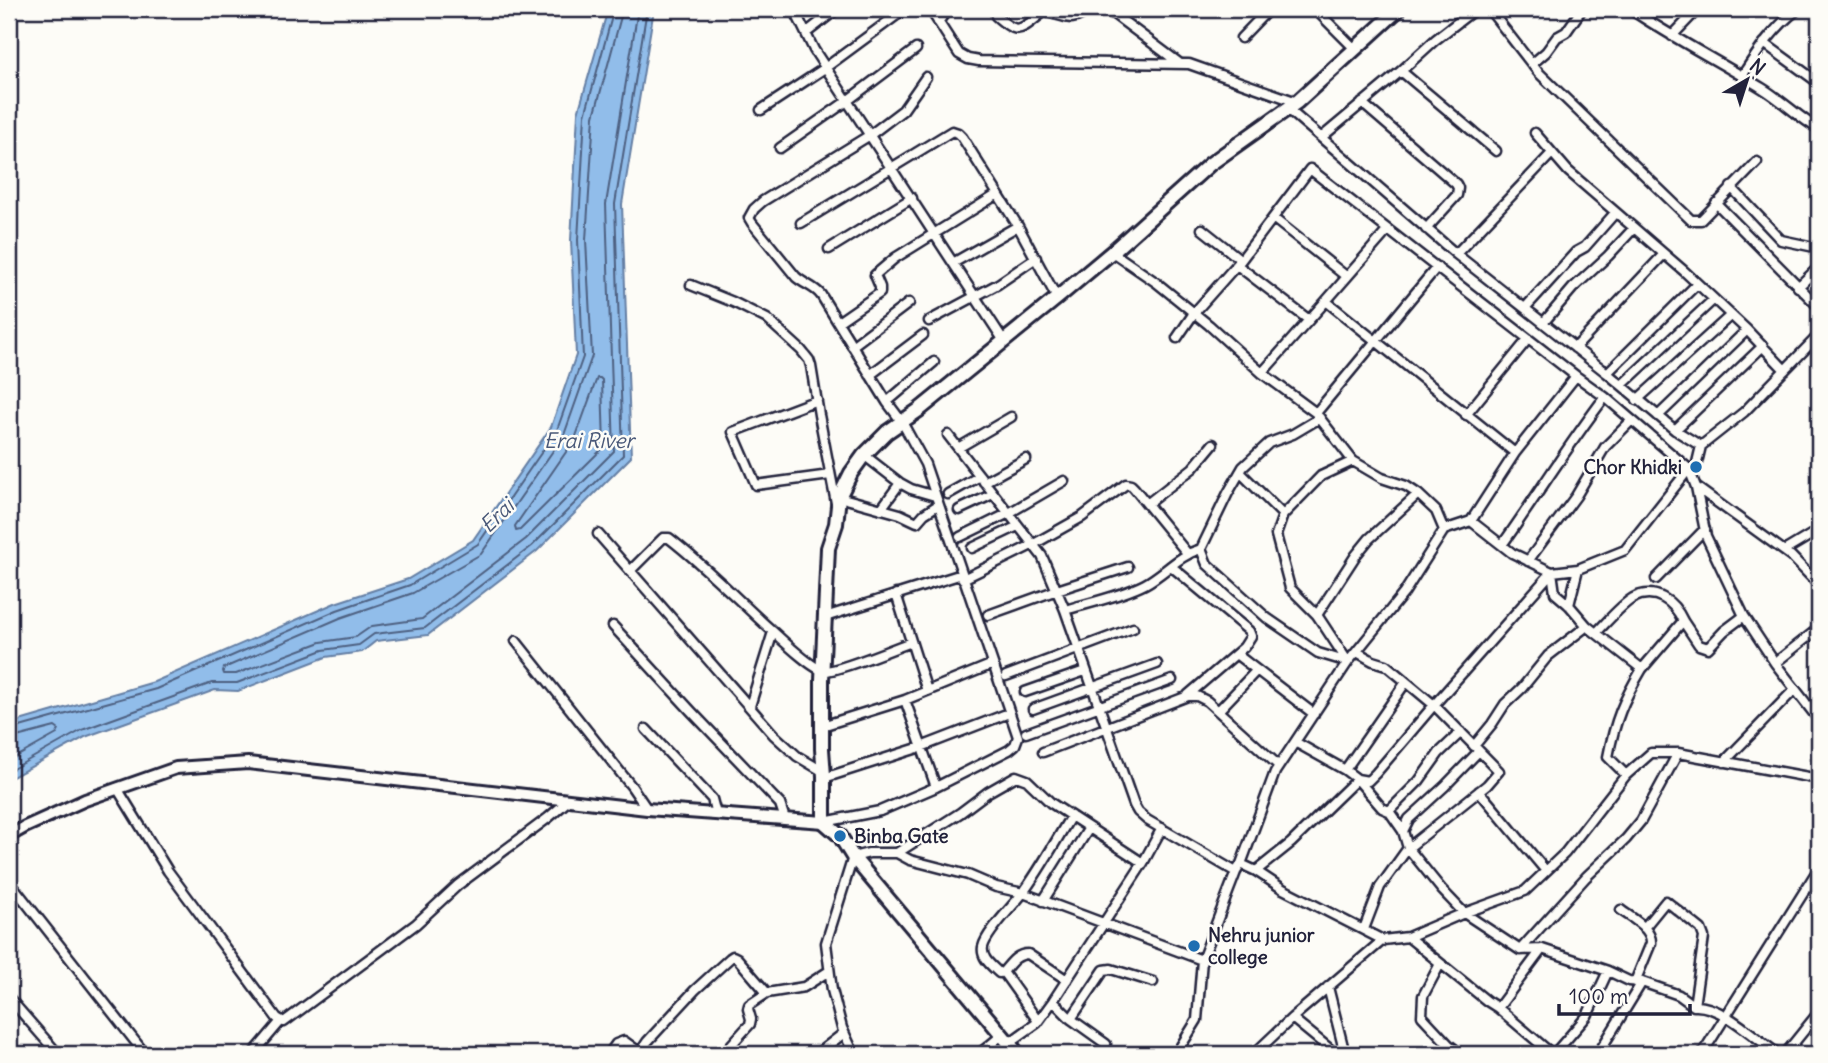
<svg xmlns="http://www.w3.org/2000/svg" width="1828" height="1063" font-family="Delius,sans-serif">
<style>
.water{fill:#91bdea;stroke:#657fa4;stroke-width:2}
.lines{fill:none;stroke-linecap:round;stroke-linejoin:round}
.shore{stroke:#4e6081;stroke-width:2}
.minor-casing{stroke:#22223b;stroke-width:13}
.tertiary-casing{stroke:#22223b;stroke-width:16}
.secondary-casing{stroke:#22223b;stroke-width:18}
.minor{stroke:#fdfcf7;stroke-width:8}
.tertiary{stroke:#fdfcf7;stroke-width:10}
.secondary{stroke:#fdfcf7;stroke-width:12}
.poi-dot{fill:#1f6fb2;stroke:#fdfcf7;stroke-width:2.5}
.labels{text-anchor:middle;stroke-width:5;stroke-linejoin:round;paint-order:stroke}
.poi-label{font-size:19px;font-weight:bold;fill:#22223b;stroke:#fdfcf7;text-anchor:start}
.water-label{font-size:21px;font-style:italic;fill:#495878;stroke:#fdfcf7}
</style>
<rect width="100%" height="100%" fill="#fdfcf7"/>
<filter id="ink" filterUnits="userSpaceOnUse"><feTurbulence type="fractalNoise" baseFrequency=".0143" numOctaves="2"/><feDisplacementMap in="SourceGraphic" scale="14" xChannelSelector="R" yChannelSelector="G"/><feConvolveMatrix kernelMatrix="1 2 1 2 8 2 1 2 1" color-interpolation-filters="sRGB"/></filter>
<g filter="url(#ink)">
<path class="water" d="M608,9H654L622,204L631,457L537,551L428,635L376,641L362,652L326,657L238,691L215,690L85,737L9,779V724L154,682L335,603L408,579L473,540L551,427L576,355L571,240L578,113Z"/>
<g class="lines">
<path class="shore" d="M623,9L594,116L586,240L592,356L564,435L481,554L413,593L340,618L224,668L223,671L224,674H236L321,642L356,637L372,626L422,619L526,539L614,451L606,204L638,9
M597,378H600L602,380L604,447L520,530L516,531L515,526L575,439Z
M9,730L156,689L337,610L410,585L478,544L557,430L583,357L578,240L585,115L614,9
M9,739L55,727L59,730L57,734L9,761
M9,771L82,730L212,683H237L323,650L359,645L374,634L425,628L532,546L623,455L615,204L647,9"/>
<defs>
<path id="minor" d="M794,9L814,50L1004,341
M930,9L959,54L968,59L979,61L1189,64L1297,102
M1107,9L1179,63
M1315,9L1355,49
M1489,9L1538,72L1691,220H1701L1757,162
M1630,9C1673,38 1718,61 1762,88C1782,100 1799,118 1819,129
M996,16C1020,38 1021,28 1044,12C1066,14 1068,26 1090,9
M1322,16L1331,9
M938,22L948,9
M806,33L837,9
M1672,36L1698,9
M1241,38L1269,9
M1764,43L1819,83
M1532,64L1546,52L1557,37L1566,32L1582,9
M1401,71L1496,151
M1742,76C1758,51 1774,27 1798,9
M1362,103L1456,184L1458,188L1457,195L1426,229
M1288,109L1456,254L1607,373L1675,430L1701,446
M761,110L825,68L905,9
M1535,133L1568,171L1684,271L1747,330L1785,370
M1322,137L1401,71L1435,40L1475,9
M780,148L847,101L916,49
M1731,187L1781,240L1819,248
M1716,203L1819,307
M1273,218L1347,277
M801,223L952,131L958,133L962,137L1018,226L1057,298
M1202,229L1241,260
M1388,230L1326,301L1515,453
M829,249L912,198
M1112,252L1157,283L1209,325L1262,373L1316,413L1437,267
M1456,254L1552,153
M953,263L1018,226
M1237,265L1309,320L1326,301
M691,285L733,302L767,319L801,350L809,360L811,366L819,415L836,503
M1798,287L1819,267
M1525,308L1576,252L1585,247L1615,213
M929,321L998,284L1036,258
M838,322L880,293V287L875,275L895,258L998,194
M1544,322L1573,288L1608,256L1634,228
M1177,338L1194,313L1241,260L1310,169L1576,376
M852,346L909,303
M1575,348L1664,254
M1262,373L1309,320
M1607,373L1697,284
M870,375L923,335
M1622,385L1713,300
M817,400L733,432L756,485L830,475
M1637,400L1731,315
M887,402L934,362
M1466,415L1528,339
M1318,416L1353,461L1382,478L1406,486L1418,494L1436,511L1444,530
M1658,416L1747,330
M1675,430L1763,346
M948,435L1042,556L1065,610C1089,603 1122,596 1145,584C1165,573 1179,555 1201,549L1228,493L1243,467L1269,443L1293,434L1320,418
M958,448L1011,417
M864,455L900,483L911,489L935,496
M984,482L1026,459
M1696,487L1706,536L1744,616L1775,663L1819,720
M948,494L980,476
M839,497L900,514L917,522L924,514L938,505
M1147,504L1193,468L1213,444
M881,509L900,483
M959,510L993,494
M1283,515L1321,476L1353,461
M1471,521L1515,453L1576,376L1605,397L1689,469L1696,487L1791,556L1819,585
M598,534L774,735L797,756L824,772
M960,537L1009,513L1064,481
M1502,545C1537,496 1568,445 1605,397
M972,548L1018,526
M1201,549L1207,564L1267,618L1318,653L1348,662L1317,615L1290,588L1276,535L1283,515L1240,472
M1784,551L1819,530
M1528,561L1576,496L1605,447L1631,421
M1171,566L1249,631L1251,636L1244,647L1188,695
M630,571L663,538H669C704,565 736,598 769,628C779,637 812,669 824,671C837,672 895,648 911,642
M1552,572L1555,593L1569,605L1587,626L1642,669C1623,701 1615,720 1608,757L1626,775
M963,579L1034,544L1082,517L1126,484L1131,485L1134,488L1187,553
M1656,579L1705,529
M896,594L927,691
M1569,605L1578,569
M1065,610L1134,805L1138,812L1147,820L1236,872
M988,615L1057,590L1128,567
M1317,615L1356,555L1369,539L1418,494
M825,617L962,574
M613,626L691,711L780,804L785,819
M1596,633C1606,623 1621,605 1633,598C1655,587 1674,601 1683,621
M516,641L632,787L647,809
M1357,652L1373,661L1386,665L1434,705L1499,771L1487,785L1408,848L1380,887L1364,929
M1236,654L1314,714
M1775,663L1819,628
M1642,669L1683,621L1699,645L1708,648L1724,631L1744,616
M1006,676L1133,628
M1025,692L1085,671
M905,700L936,787
M750,706L773,632
M1033,709L1157,664
M1218,711L1257,670
M822,726L905,700L993,664
M646,729L712,799L716,814
M1026,733L1172,680
M1295,742L1345,770L1357,779L1382,808L1389,811L1403,831L1408,848L1442,890L1464,913L1520,950L1542,949L1608,971L1629,981L1642,982L1679,995L1694,1006C1721,1004 1756,1039 1778,1054
M1474,746L1492,724L1505,704L1522,688L1548,656L1587,626
M1043,752L1188,696H1197L1207,701L1279,766
M1724,762L1795,689
M1345,770L1406,682
M824,778L921,747L1009,713
M117,788L168,871L277,1018L284,1022L416,924L458,885L548,818L569,800
M1479,791L1546,871
M1389,811L1419,781L1439,753L1461,732
M824,822L880,811L936,787L1009,750L1015,745L1018,737L925,464L902,422L887,402L821,295C815,287 804,284 796,277L752,223L749,218L754,209L763,201L870,135L903,110L926,77
M1403,831L1409,819L1445,786L1479,751
M897,853L960,813L988,792L1016,776L1027,780L1051,803L1143,863
M1241,864L1256,871L1283,889L1383,940
M1256,871L1291,843L1357,779L1368,781L1376,773L1434,705L1552,572
M9,881L145,1054
M1043,901L1089,828
M1621,910C1631,918 1652,928 1651,943L1635,982
M1644,928L1666,901L1701,929L1704,937L1694,1006
M1408,937L1487,1001L1498,1008L1552,1054
M1520,950L1586,877L1626,839L1641,821L1678,753
M1440,964L1423,996L1422,1016L1449,1045L1461,1054
M1003,972C1010,964 1016,954 1028,954L1067,980
M1328,987L1345,1054
M9,998L58,1054
M1053,1001L1071,1019L1106,1044
M1498,1008L1542,949
M1292,1018L1336,1054
M1071,1019L1104,970L1111,969L1153,982
M1038,1021L1003,972L999,973C991,965 981,958 983,947C986,933 1013,906 1022,894C1040,870 1055,842 1071,816
M1009,1043L1037,1023L1053,1001L1143,863L1162,828
M253,1054L281,1021
M609,1054L616,1044L624,1041L642,1054
M643,1054V1048L647,1042L695,990L730,958L733,956L737,958L767,993
M723,1054L750,1024L751,1019L748,1009L749,1005L767,993L804,987L829,971
M817,1054L844,1033
M854,1054L842,1028L832,990L826,943L853,857L869,853H897L910,860L968,875L996,887L1023,893L1202,960
M979,1054L1002,1035
M1176,1054L1197,1020L1202,960L1236,872L1241,864L1275,772L1348,662L1404,593L1444,530L1471,521L1512,553L1552,572L1578,569L1625,550L1689,469L1696,467L1701,446L1744,412L1819,335
M1254,1054L1292,1018L1383,940L1408,937L1464,913L1525,891L1565,853L1626,775L1651,753H1678L1819,779
M1439,1054L1449,1045
M1554,1054L1587,1016L1608,971
M1598,1054L1642,982
M1702,1054L1819,868
M1785,1054L1819,1012"/>
<path id="tertiary" d="M9,836L25,827L85,800L176,768L248,763L647,809L824,822"/>
<path id="secondary" d="M1018,1054L853,857L840,836L824,822V776L822,749V680L828,548L836,524L839,497L851,473L864,455L887,432L919,410L1057,298L1112,252L1210,164L1297,102L1399,9"/>
</defs>
<use href="#minor" class="minor-casing"/>
<use href="#tertiary" class="tertiary-casing"/>
<use href="#secondary" class="secondary-casing"/>
<use href="#minor" class="minor"/>
<use href="#tertiary" class="tertiary"/>
<use href="#secondary" class="secondary"/>
</g>
</g>
<g class="poi-dot">
<circle cx="1696" cy="467" r="7"/>
<circle cx="840" cy="836" r="7"/>
<circle cx="1194" cy="946" r="7"/>
</g>
<g class="labels">
<g class="poi-label">
<text x="1682" y="474" text-anchor="end">Chor Khidki</text>
<text x="854" y="843">Binba Gate</text>
<text x="1208" y="942">Nehru junior<tspan x="1208" dy="22">college</tspan></text>
</g>
<g class="water-label">
<text x="589" y="448">Erai River</text>
<text transform="translate(497 516) rotate(-44)" y="7">Erai</text>
</g>
</g>
<rect width="1828" height="1063" fill="none" stroke="#fdfcf7" stroke-width="35"/>
<rect x="18" y="18" width="1793" height="1028" fill="none" stroke="#22223b" stroke-width="2.5" filter="url(#ink)"/>
<g transform="translate(1747 80) rotate(39)" stroke="#fdfcf7" stroke-width="5" paint-order="stroke">
<path d="M0-5L12 26L0 18L-12 26Z" fill="#22223b"/>
<text y="-10" font-size="19" font-weight="bold" text-anchor="middle" fill="#22223b">N</text>
</g>
<path d="M1559 1004v10h131v-10" fill="none" stroke="#22223b" stroke-width="3.5"/>
<text x="1569" y="1004" font-size="21" fill="#22223b" stroke="#fdfcf7" stroke-width="5" paint-order="stroke">100 m</text>
</svg>
